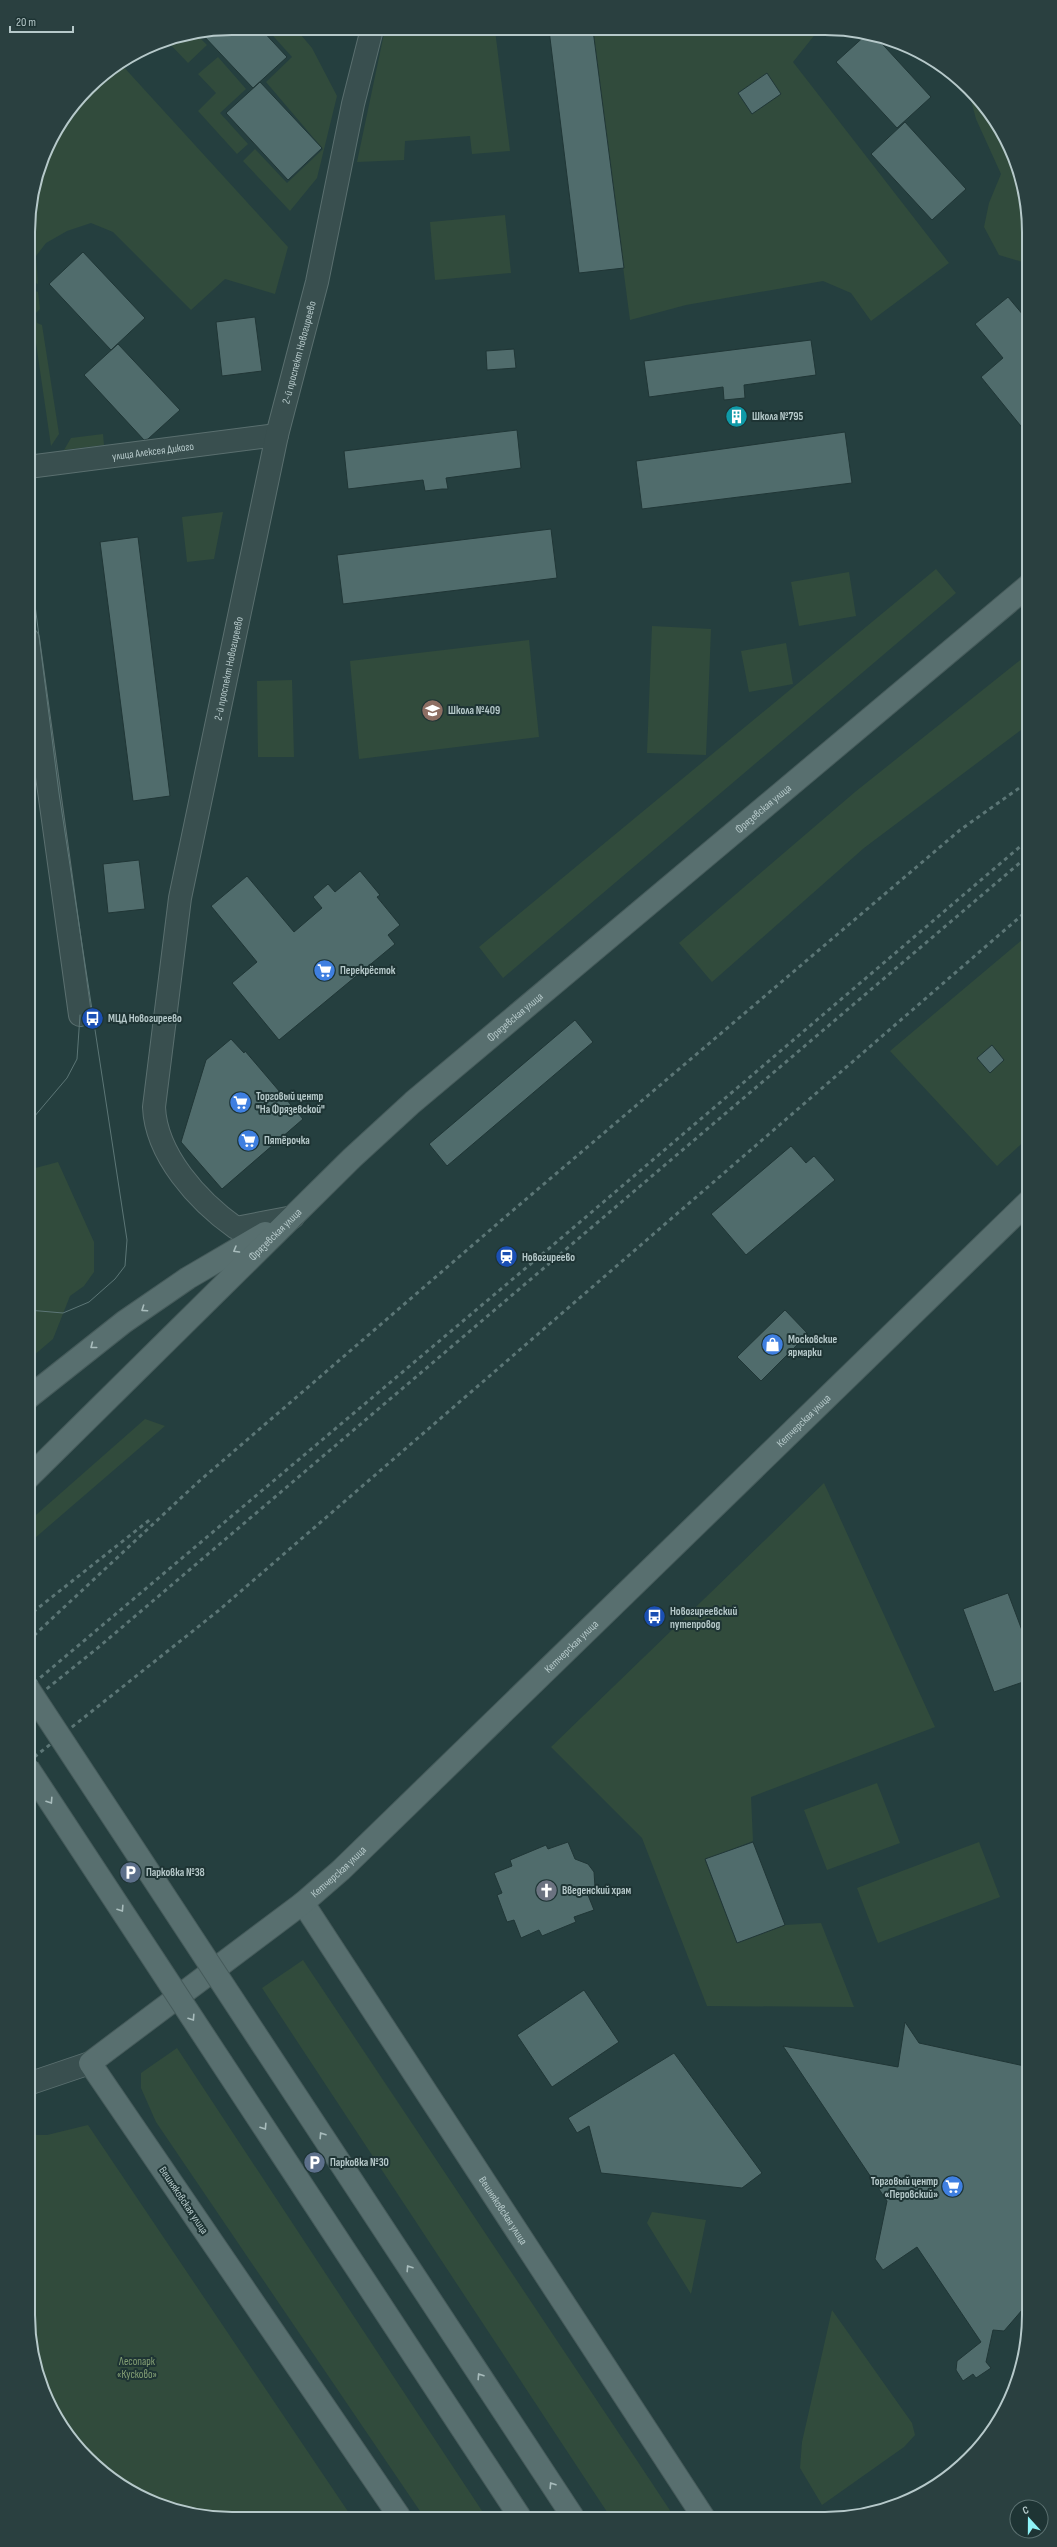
<svg xmlns="http://www.w3.org/2000/svg" width="1057" height="2547" font-family="'Sofia Sans Condensed',sans-serif">
<style>
.green{fill:#314b3c}
.building{fill:#506c6c;stroke:#203636}
.lines{fill:none;stroke-linecap:round;stroke-linejoin:round}
.minor-casing{stroke:#5a6f6f;stroke-width:24}
.major-casing{stroke:#465b5b;stroke-width:24}
.minor{stroke:#394f4f;stroke-width:22}
.major{stroke:#586f6f;stroke-width:22}
.tram{stroke:#5c7676;stroke-width:1}
.rail{stroke:#5c7676;stroke-width:3;stroke-dasharray:4 4;stroke-linecap:butt}
.major-bridge-casing{stroke:#465b5b;stroke-width:24;stroke-linecap:butt}
.major-bridge{stroke:#586f6f;stroke-width:22}
.oneway{stroke:#a8bcbc}
.labels{text-anchor:middle;stroke-width:4;stroke-linejoin:round;paint-order:stroke}
.street-label{font-size:11px;fill:#b6c9ca;stroke:#1e3434}
.poi-label{font-size:11px;font-weight:bold;fill:#b6c9ca;stroke:#1e3434;text-anchor:start}
.park-label{font-size:11px;fill:#849f74;stroke:#1e3434}
.rim{fill:none;stroke:#b6c9ca;stroke-width:2}
</style>
<rect width="100%" height="100%" fill="#253f3f"/>
<path class="green" d="M266,28H295L312,48L337,96L317,178L290,211L243,161L255,149L287,183L323,149L266,82L292,57Z
M385,29L495,30L510,151L472,154L470,136L405,141L404,160L357,162Z
M592,30L817,32L793,62L949,263L871,321L851,293L823,281L686,305L630,320Z
M197,35L207,45L188,63L167,41Z
M218,57L246,89L220,113L248,144L237,154L198,111L216,93L198,74Z
M121,64L288,247L275,294L225,279L191,310L113,232L91,223L67,231L46,243L36,256L38,284L28,280V219L49,142L97,79Z
M968,89C979,102 992,115 1001,130C1026,169 1029,220 1029,264L999,255L984,227L989,203L1001,174L976,119Z
M505,215L511,273L435,280L430,222Z
M28,288L38,292L40,309L36,313L37,323L42,325L59,434L51,446Z
M103,434L104,445L64,450L71,438Z
M223,512L214,559L187,562L182,517Z
M936,569L956,593L503,978L479,947Z
M849,572L856,616L799,626L791,582Z
M652,626L711,629L706,755L647,753Z
M529,640L539,737L359,759L350,661Z
M786,643L793,684L749,692L741,651Z
M1029,653V724L864,848L712,982L679,943L855,792Z
M292,680L294,757H258L257,681Z
M1029,934V1137L997,1166L890,1051Z
M58,1162L94,1242V1272L84,1286L70,1296L53,1339L33,1356H28V1170Z
M145,1419L165,1426L28,1544V1522Z
M824,1483L935,1727L751,1797L753,1841L705,1860L737,1943L785,1925L821,1923L854,2007L707,2006L642,1838L551,1747Z
M877,1783L900,1843L827,1870L804,1810Z
M979,1842L1000,1897L878,1943L857,1888Z
M303,1960L634,2456L675,2518H611L262,1988Z
M177,2048L486,2517H424L156,2122L141,2088V2073Z
M88,2125L351,2516L193,2515L142,2498L97,2468L56,2417L35,2367L28,2315V2135H47Z
M652,2212L706,2220L691,2294L647,2223Z
M832,2310L912,2423L915,2435L904,2447L822,2505L800,2468L802,2442Z"/>
<path class="building" d="M232,28H260L287,57L253,88L202,34Z
M549,30H593L624,268L579,273Z
M868,33L874,35L931,97L897,128L836,62Z
M767,73L781,94L752,114L738,93Z
M260,82L322,148L288,180L226,113Z
M905,122L966,189L932,220L871,154Z
M83,252L145,318L111,350L49,284Z
M1008,297L1029,322V436L981,377L1003,358L975,324Z
M255,317L262,371L222,376L216,322Z
M811,340L816,375L744,385L745,398L724,400L723,387L649,397L644,361Z
M118,344L180,410L148,439L144,440L84,375Z
M514,349L516,368L487,370L486,351Z
M517,430L521,468L446,478L448,489H442L425,491L423,480L348,489L344,451Z
M845,432L852,483L642,509L636,461Z
M551,529L557,578L343,604L337,555Z
M138,537L170,796L133,801L100,542Z
M139,860L145,909L108,913L103,864Z
M360,871L380,895L377,897L400,925L388,935L395,944L279,1040L232,983L257,962L211,906L247,876L294,932L322,908L313,897L328,884L335,892Z
M575,1020L593,1042L447,1166L429,1144Z
M231,1039L244,1053L245,1051L303,1119L222,1189L181,1142L206,1060Z
M992,1045L1004,1060L990,1073L977,1058Z
M791,1146L806,1163L814,1156L835,1180L746,1255L711,1214Z
M785,1310L808,1334L761,1381L737,1357Z
M1008,1593L1029,1649V1680L994,1692L963,1609Z
M568,1842L575,1859L588,1864L594,1872L595,1887L588,1895L594,1910L574,1917L576,1922L542,1936L539,1930L521,1938L514,1920L507,1922L497,1895L502,1893L494,1873L512,1866L510,1860L546,1845L548,1849Z
M753,1842L785,1925L737,1943L705,1859Z
M584,1990L619,2042L552,2087L517,2035Z
M905,2022L919,2043L1029,2067V2274L1022,2282L1029,2288V2302L1004,2331L993,2330L986,2362L991,2368L976,2378L973,2374L963,2381L956,2370L957,2361L981,2342L917,2247L883,2270L875,2259L887,2201L783,2046L898,2067Z
M674,2053L762,2173L742,2188L601,2173L589,2126L577,2133L568,2118Z"/>
<g class="lines">
<defs>
<g id="minor">
<path id="s1" d="M28,467L277,435"/>
<path d="M28,639L80,1015"/>
<path id="s2" d="M293,1217L236,1228C198,1201 156,1155 154,1107L180,898L277,435L317,282L353,104L372,29"/>
<path d="M28,2084L90,2063"/>
</g>
<g id="major">
<path d="M28,1398L124,1322L188,1278L265,1233"/>
<path id="s3" d="M28,1478L352,1158L413,1102L1029,585"/>
<path id="s4" d="M303,1903L704,2518"/>
<path id="s5" d="M399,2516L90,2063L303,1903L341,1870L1029,1201"/>
</g>
</defs>
<use href="#minor" class="minor-casing"/>
<use href="#major" class="major-casing"/>
<use href="#minor" class="minor"/>
<use href="#major" class="major"/>
<path class="tram" d="M28,1124L67,1078L77,1059L80,1015
M28,1310L63,1313L89,1302L115,1279L125,1266L127,1240L59,793L28,550"/>
<path class="rail" d="M33,1612L152,1518
M28,1641L197,1483L511,1212L960,830L1029,781
M28,1688L546,1251L1029,839
M28,1704L100,1646L1029,855
M28,1762L218,1611L1029,909"/>
<defs>
<path id="major-bridge" d="M28,1688L573,2517
M28,1768L520,2517"/>
</defs>
<use href="#major-bridge" class="major-bridge-casing"/>
<use href="#major-bridge" class="major-bridge"/>
</g>
<defs><path id="oneway-chevron" d="M-2-3.5L2.5 0L-2 3.5" fill="none" stroke-width="1.6" stroke-linecap="round" stroke-linejoin="round"/></defs>
<g class="oneway">
<use href="#oneway-chevron" transform="translate(236 1250) rotate(150)"/>
<use href="#oneway-chevron" transform="translate(144 1309) rotate(146)"/>
<use href="#oneway-chevron" transform="translate(93 1346) rotate(142)"/>
<use href="#oneway-chevron" transform="translate(50 1801) rotate(57)"/>
<use href="#oneway-chevron" transform="translate(121 1909) rotate(57)"/>
<use href="#oneway-chevron" transform="translate(192 2018) rotate(57)"/>
<use href="#oneway-chevron" transform="translate(264 2127) rotate(57)"/>
<use href="#oneway-chevron" transform="translate(322 2135) rotate(-123)"/>
<use href="#oneway-chevron" transform="translate(409 2268) rotate(-123)"/>
<use href="#oneway-chevron" transform="translate(480 2376) rotate(-123)"/>
<use href="#oneway-chevron" transform="translate(552 2485) rotate(-123)"/>
</g>
<defs>
<symbol id="building-disc" viewBox="-11 -11 22 22"><circle r="9.5" fill="#0f9aa8" stroke="#1e3434"/><path d="M-4-6H4V6H1V3H-1V6H-4ZM-2.5-4.3h1.7v1.8h-1.7ZM.8-4.3h1.7v1.8H.8ZM-2.5-1h1.7V.8h-1.7ZM.8-1h1.7V.8H.8Z" fill="#fff"/></symbol>
<symbol id="school-disc" viewBox="-11 -11 22 22"><circle r="9.5" fill="#8d6e63" stroke="#1e3434"/><path d="M0-5L7-2L0 1L-7-2ZM-4 1L0 2.5L4 1V4Q0 6-4 4Z" fill="#fff"/></symbol>
<symbol id="supermarket-disc" viewBox="-11 -11 22 22"><circle r="9.5" fill="#3f7fe0" stroke="#1e3434"/><path d="M-6-5.5h2.5l.6 2H6L4.5 2H-2.5L-4.4-4H-6ZM-1.5 3.2a1.3 1.3 0 1 0 .1 0ZM3 3.2a1.3 1.3 0 1 0 .1 0Z" fill="#fff"/></symbol>
<symbol id="bus-disc" viewBox="-11 -11 22 22"><circle r="9.5" fill="#1a4fb4" stroke="#1e3434"/><path d="M-5-6H5V4H4V6H2V4H-2V6H-4V4H-5ZM-3.5-4V0h7V-4ZM-3.5 1.2v1.5H-2V1.2ZM2 1.2v1.5H3.5V1.2Z" fill="#fff"/></symbol>
<symbol id="station-disc" viewBox="-11 -11 22 22"><circle r="9.5" fill="#1a4fb4" stroke="#1e3434"/><path d="M-3-6H3Q5-6 5-4V2Q5 4 3 4L4.5 6H3L1.5 4h-3L-3 6H-4.5L-3 4Q-5 4-5 2V-4Q-5-6-3-6ZM-3.5-4v3h7v-3ZM-3.5 1v1.5H-2V1ZM2 1v1.5H3.5V1Z" fill="#fff"/></symbol>
<symbol id="shop-disc" viewBox="-11 -11 22 22"><circle r="9.5" fill="#3f7fe0" stroke="#1e3434"/><path d="M-5-2.5h2.3a2.7 3.5 0 0 1 5.4 0H5L5.5 6h-11ZM-1.5-2.5h3a1.5 2.3 0 0 0-3 0Z" fill="#fff"/></symbol>
<symbol id="parking-disc" viewBox="-11 -11 22 22"><circle r="9.5" fill="#5c6f8a" stroke="#1e3434"/><path d="M-3.5-5.5H1a3.5 3.5 0 0 1 0 7H-1V5.5H-3.5ZM-1-3.4V-.6H.8a1.4 1.4 0 0 0 0-2.8Z" fill="#fff"/></symbol>
<symbol id="church-disc" viewBox="-11 -11 22 22"><circle r="9.5" fill="#6b7280" stroke="#1e3434"/><path d="M-1.2-6h2.4v3.5h3.3v2.4h-3.3V6h-2.4V-.1h-3.3v-2.4h3.3Z" fill="#fff"/></symbol>
</defs>
<g fill-rule="evenodd">
<use href="#building-disc" x="724" y="404" width="25" height="25"/>
<use href="#school-disc" x="420" y="698" width="25" height="25"/>
<use href="#supermarket-disc" x="312" y="958" width="25" height="25"/>
<use href="#bus-disc" x="80" y="1006" width="25" height="25"/>
<use href="#supermarket-disc" x="228" y="1090" width="25" height="25"/>
<use href="#supermarket-disc" x="236" y="1128" width="25" height="25"/>
<use href="#station-disc" x="494" y="1244" width="25" height="25"/>
<use href="#shop-disc" x="760" y="1332" width="25" height="25"/>
<use href="#bus-disc" x="642" y="1604" width="25" height="25"/>
<use href="#parking-disc" x="118" y="1860" width="25" height="25"/>
<use href="#church-disc" x="534" y="1878" width="25" height="25"/>
<use href="#parking-disc" x="302" y="2150" width="25" height="25"/>
<use href="#supermarket-disc" x="940" y="2174" width="25" height="25"/>
</g>
<g class="labels">
<g class="street-label">
<text dy="4" stroke="none"><textPath href="#s2" startOffset="978">2-й проспект Новогиреево</textPath></text>
<text dy="4" stroke="none"><textPath href="#s1" startOffset="126">улица Алексея Дикого</textPath></text>
<text dy="4" stroke="none"><textPath href="#s2" startOffset="654">2-й проспект Новогиреево</textPath></text>
<text dy="4" stroke="none"><textPath href="#s3" startOffset="995">Фрязевская улица</textPath></text>
<text dy="4" stroke="none"><textPath href="#s3" startOffset="671">Фрязевская улица</textPath></text>
<text dy="4" stroke="none"><textPath href="#s3" startOffset="347">Фрязевская улица</textPath></text>
<text dy="4" stroke="none"><textPath href="#s5" startOffset="1510">Кетчерская улица</textPath></text>
<text dy="4" stroke="none"><textPath href="#s5" startOffset="1186">Кетчерская улица</textPath></text>
<text dy="4" stroke="none"><textPath href="#s5" startOffset="862">Кетчерская улица</textPath></text>
<text transform="translate(184 2200) rotate(56)" y="4">Вешняковская улица</text>
<text dy="4" stroke="none"><textPath href="#s4" startOffset="367">Вешняковская улица</textPath></text>
</g>
<g class="poi-label">
<text x="752" y="420">Школа №795</text>
<text x="448" y="714">Школа №409</text>
<text x="340" y="974">Перекрёсток</text>
<text x="108" y="1022">МЦД Новогиреево</text>
<text x="256" y="1100">Торговый центр<tspan x="256" dy="13">"На Фрязевской"</tspan></text>
<text x="264" y="1144">Пятёрочка</text>
<text x="522" y="1261">Новогиреево</text>
<text x="788" y="1343">Московские<tspan x="788" dy="13">ярмарки</tspan></text>
<text x="670" y="1615">Новогиреевский<tspan x="670" dy="13">путепровод</tspan></text>
<text x="146" y="1876">Парковка №38</text>
<text x="562" y="1894">Введенский храм</text>
<text x="330" y="2166">Парковка №30</text>
<text x="938" y="2185" text-anchor="end">Торговый центр<tspan x="938" dy="13">«Перовский»</tspan></text>
</g>
<g class="park-label">
<text x="137" y="2365">Лесопарк<tspan x="137" dy="13">«Кусково»</tspan></text>
</g>
</g>
<path d="M0 0H1057V2547H0ZM232 35H825A197 197 0 0 1 1022 232V2315A197 197 0 0 1 825 2512H232A197 197 0 0 1 35 2315V232A197 197 0 0 1 232 35Z" fill="#2a4040" fill-rule="evenodd"/>
<path class="rim" d="M232 35H825A197 197 0 0 1 1022 232V2315A197 197 0 0 1 825 2512H232A197 197 0 0 1 35 2315V232A197 197 0 0 1 232 35Z"/>
<g transform="translate(1029 2519) rotate(339)"><circle r="19" fill="#1e3434" stroke="#5b7070"/>
<path d="M0-3L7 15L0 10L-7 15Z" fill="#8ef3f7"/>
<text y="-6" font-size="11" font-weight="bold" text-anchor="middle" fill="#b6c9ca">С</text>
</g>
<path d="M10 26v6h63v-6" fill="none" stroke="#b6c9ca" stroke-width="2"/>
<text x="16" y="26" font-size="12" fill="#b6c9ca" stroke="#1e3434" stroke-width="3" paint-order="stroke">20 m</text>
</svg>
